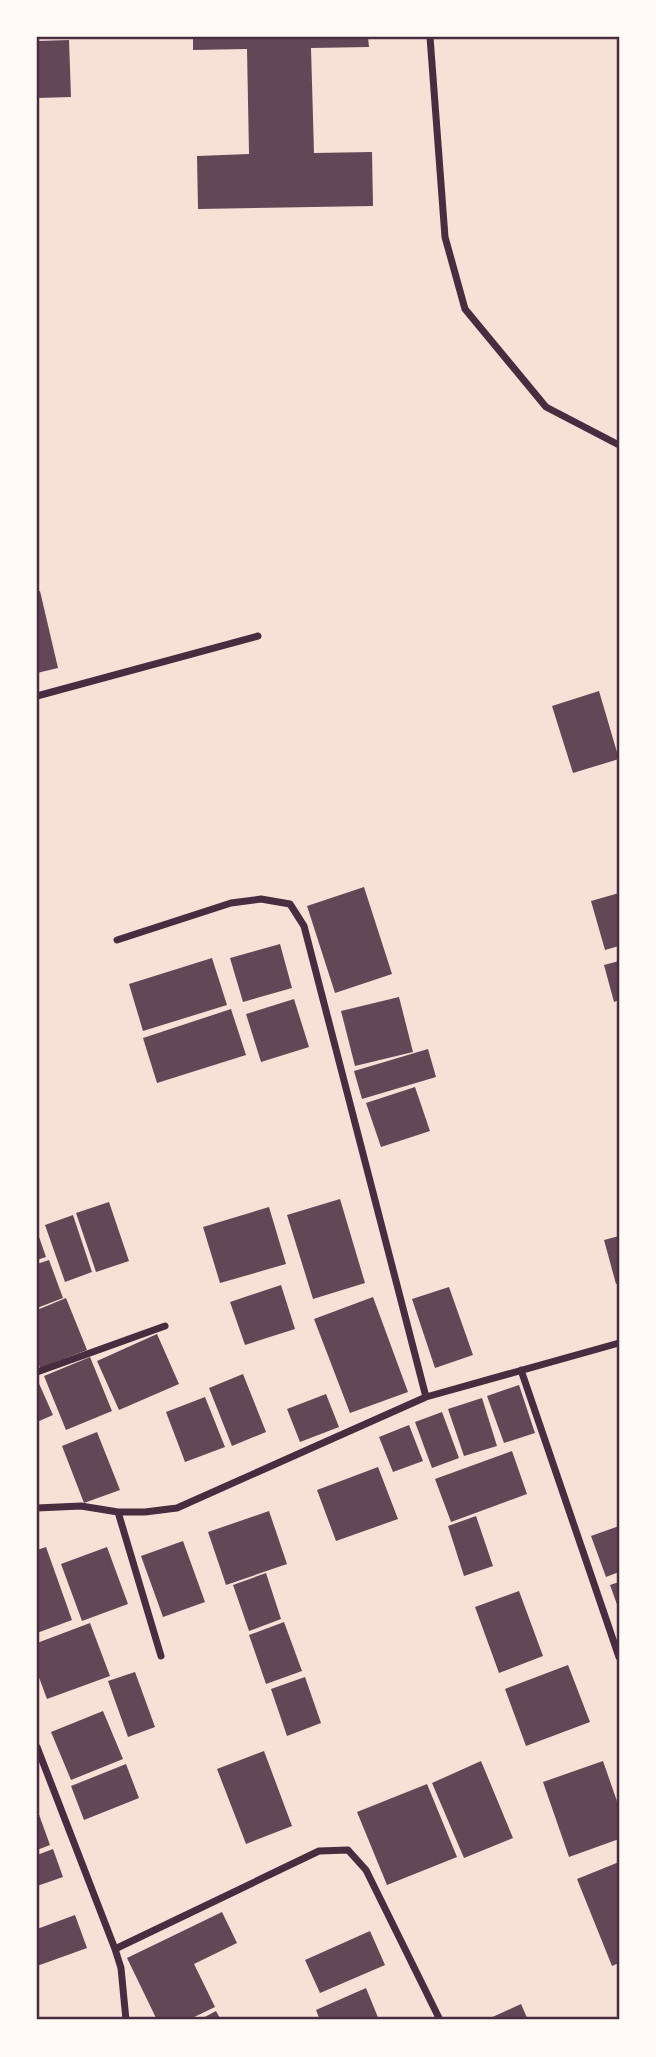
<svg xmlns="http://www.w3.org/2000/svg" width="656" height="2057" font-family="'Varela Round',sans-serif">
<style>
.building{fill:#644757}
.lines{fill:none;stroke-linecap:round;stroke-linejoin:round}
.minor{stroke:#4a2c40;stroke-width:7}
.neatline{fill:none;stroke:#4a2c40;stroke-width:2.5}
</style>
<rect width="100%" height="100%" fill="#f7e1d7"/>
<path class="building" d="M193,37H368L369,47L311,48L314,153L372,152L373,206L198,209L197,156L249,154L247,49L193,50Z
M69,40L71,97L37,98V41Z
M40,591L58,668L37,673V592Z
M599,691L619,759L573,773L552,706Z
M364,887L392,974L335,993L307,906Z
M619,893V946L605,950L591,901Z
M280,944L292,988L243,1002L230,958Z
M212,958L227,1005L143,1031L129,984Z
M619,961V1000L614,1002L604,965Z
M399,997L413,1052L355,1066L341,1011Z
M294,999L309,1047L261,1062L246,1014Z
M231,1009L246,1055L157,1083L143,1038Z
M428,1049L436,1077L362,1099L354,1071Z
M415,1087L430,1131L381,1147L366,1103Z
M340,1199L365,1283L313,1299L287,1215Z
M109,1202L129,1261L96,1272L76,1213Z
M269,1207L286,1264L220,1283L203,1227Z
M73,1215L92,1272L65,1282L45,1225Z
M37,1231L46,1257L37,1260Z
M619,1236V1283L616,1284L604,1240Z
M49,1260L63,1298L37,1308V1264Z
M281,1285L295,1329L245,1345L230,1302Z
M449,1287L473,1355L435,1368L412,1299Z
M373,1297L408,1392L350,1413L314,1319Z
M66,1298L87,1350L40,1368L37,1359V1310Z
M157,1334L179,1384L119,1410L97,1361Z
M90,1357L112,1411L66,1430L44,1376Z
M243,1374L266,1432L232,1446L209,1388Z
M37,1379L53,1415L37,1422Z
M519,1385L535,1433L504,1443L487,1396Z
M326,1394L339,1427L300,1442L287,1409Z
M205,1397L225,1447L185,1462L166,1412Z
M482,1398L497,1446L464,1456L448,1409Z
M442,1412L459,1458L432,1468L415,1422Z
M409,1425L423,1461L393,1472L379,1437Z
M97,1432L120,1490L84,1503L62,1446Z
M512,1451L527,1494L451,1522L435,1479Z
M378,1467L398,1519L336,1541L317,1490Z
M269,1511L287,1564L226,1585L208,1532Z
M476,1516L493,1566L464,1576L448,1526Z
M619,1526V1572L606,1577L591,1536Z
M183,1541L205,1602L163,1617L141,1556Z
M46,1547L72,1620L37,1633V1550Z
M107,1547L128,1604L82,1621L61,1564Z
M266,1573L281,1619L249,1631L233,1585Z
M619,1582V1610L610,1585Z
M519,1591L543,1656L499,1673L475,1607Z
M284,1622L302,1671L266,1684L249,1635Z
M90,1623L110,1676L47,1699L37,1672V1643Z
M568,1665L590,1722L526,1746L505,1689Z
M135,1672L155,1727L128,1737L108,1681Z
M305,1677L321,1723L287,1736L271,1689Z
M103,1711L123,1759L71,1780L51,1732Z
M264,1751L292,1826L246,1844L217,1769Z
M481,1761L513,1838L464,1858L432,1783Z
M603,1761L619,1807V1839L569,1857L543,1782Z
M126,1764L139,1798L84,1820L71,1786Z
M427,1784L457,1857L387,1885L357,1812Z
M37,1809L50,1845L37,1850Z
M53,1849L63,1877L37,1886V1855Z
M619,1862V1963L612,1966L577,1879Z
M222,1912L237,1943L194,1964L215,2007L188,2020H157L127,1958Z
M75,1915L87,1948L37,1966V1929Z
M370,1931L385,1965L320,1993L305,1960Z
M366,1988L379,2020H320L316,2010Z
M521,2004L528,2020H486Z
M216,2011L221,2020H199Z"/>
<g class="lines">
<path class="minor" d="M430,37L445,237L465,309L546,407L619,445
M37,696L258,636
M117,940L231,903L261,899L290,904L304,926L426,1397L619,1343
M521,1370L619,1657
M37,1372L165,1326
M37,1508L81,1506L118,1512H145L177,1508L426,1397
M118,1512L161,1656
M37,1747L115,1949L121,1968L126,2020
M115,1949L319,1851L348,1850L366,1870L440,2020"/>
</g>
<rect width="656" height="2057" fill="none" stroke="#fffaf5" stroke-width="77"/>
<rect x="38" y="38" width="580" height="1980" class="neatline"/>
</svg>
